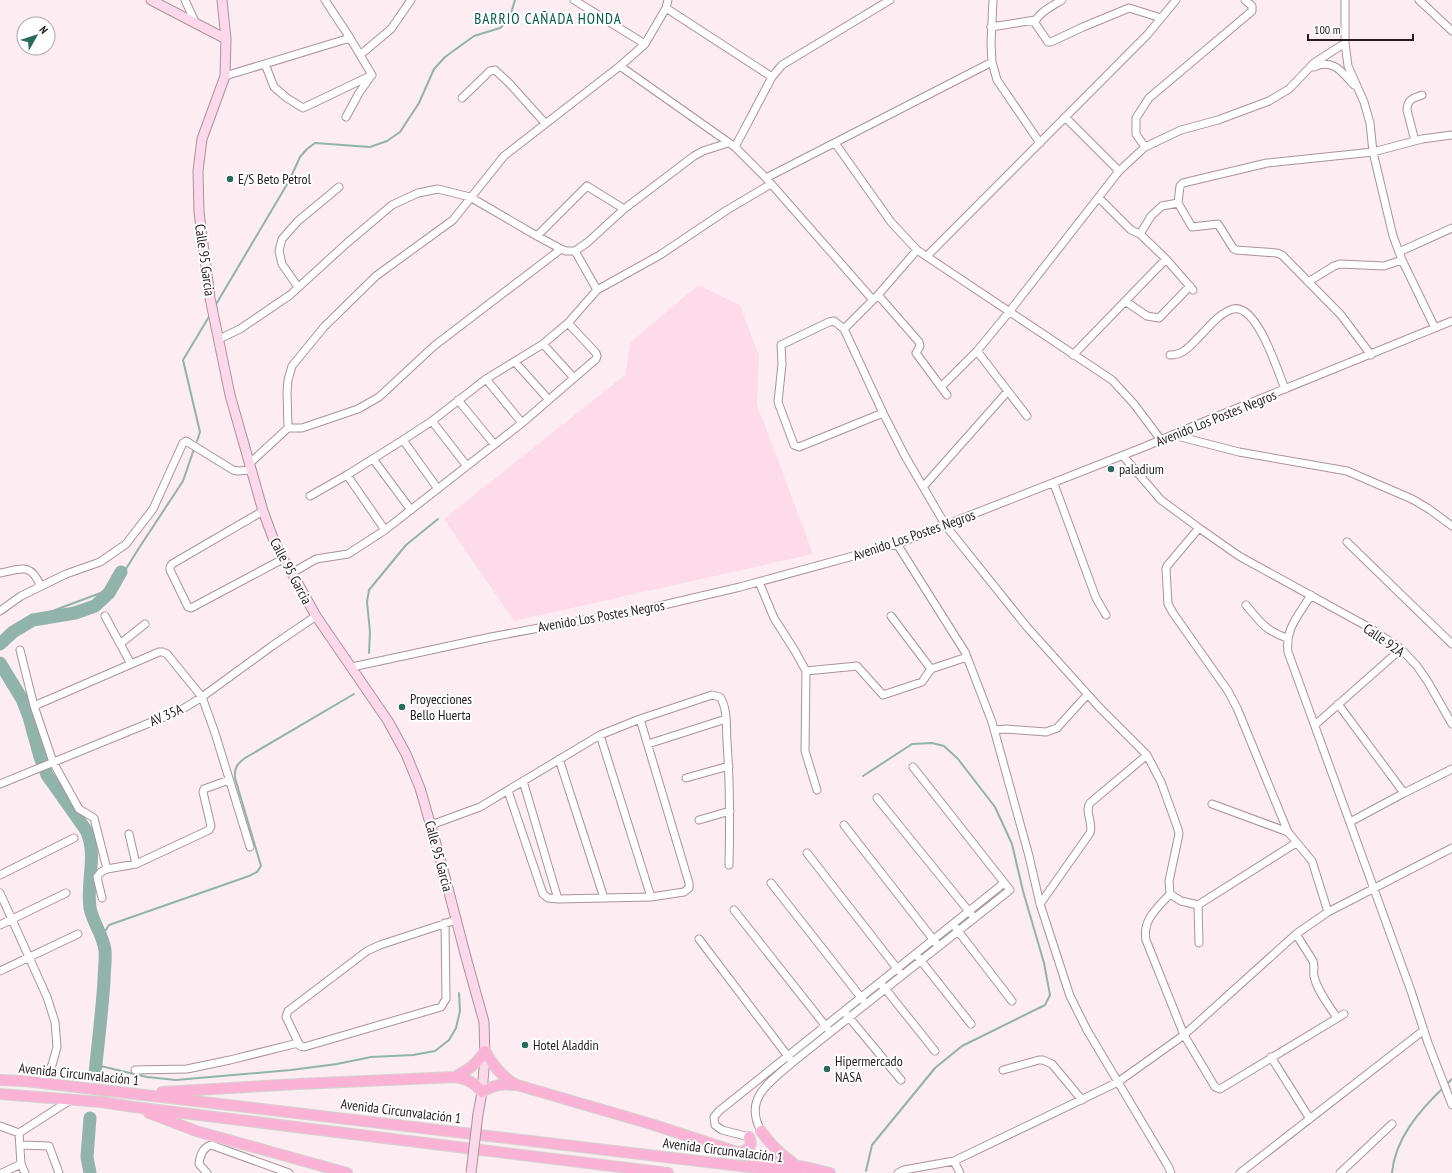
<svg xmlns="http://www.w3.org/2000/svg" width="1452" height="1173" font-family="'PT Sans Narrow',sans-serif">
<style>
.built{fill:#fddbe8}
.lines{fill:none;stroke-linecap:round;stroke-linejoin:round}
.stream{stroke:#90b4a9;stroke-width:2}
.river{stroke:#90b4a9;stroke-width:13}
.street-casing{stroke:#aa929c;stroke-width:9}
.secondary-casing{stroke:#aa929c;stroke-width:11}
.primary-casing{stroke:#d4d2d2;stroke-width:12}
.street{stroke:#fff;stroke-width:7}
.secondary{stroke:#fcd9ea;stroke-width:9}
.primary{stroke:#fab3d4;stroke-width:10}
.secondary-bridge-casing{stroke:#aa929c;stroke-width:11;stroke-linecap:butt}
.secondary-bridge{stroke:#fcd9ea;stroke-width:9}
.poi-dot{fill:#296b5b;stroke:#fff;stroke-width:1.5}
.labels{text-anchor:middle;stroke-width:4;stroke-linejoin:round;paint-order:stroke}
.poi-label{font-size:14px;fill:#261c20;stroke:#fff;text-anchor:start}
.street-label{font-size:14px;fill:#261c20;stroke:#fff}
.neighbourhood-label{font-size:15px;letter-spacing:1px;fill:#005a49;stroke:#fff}
</style>
<rect width="100%" height="100%" fill="#fdedf3"/>
<path class="built" d="M698,285L740,305L759,356L757,404L813,554L514,621L444,519L625,375L631,342Z"/>
<g class="lines">
<path class="stream" d="M215,306L289,181L300,157L307,149L315,143L370,147L387,141L400,132L419,103L434,69L445,57L474,36L500,28L509,20L515,0
M197,441L200,432L183,360L210,315
M0,644L9,631L31,619L114,588L139,548L183,481L194,449
M369,653L370,632L367,602L369,590L406,545L438,519
M0,665L2,670L17,689L27,711L44,776L86,834L94,851L92,868L86,892L87,904L102,936L103,957L99,1033L91,1074
M863,776L912,744L932,743L944,746L958,759L995,807L1012,844L1023,891L1044,963L1050,995L1045,1005L962,1046L935,1068L872,1145L866,1171
M102,936L109,925L249,876L257,872L261,866L235,778C234,768 237,764 245,758L354,694
M92,1064L147,1077L176,1080L291,1070L337,1064L371,1057L413,1055L435,1051L449,1040L456,1028L460,1011L459,993
M1446,1085L1452,1079
M86,1173L82,1152L86,1117
M1392,1173C1395,1139 1419,1111 1443,1088"/>
<path class="river" d="M0,644L13,632L33,620L75,613L95,606L109,593L121,572
M0,663L22,699L29,717L40,757L47,775L86,830C98,855 86,881 90,908C93,923 103,935 105,950C106,960 104,971 104,981C102,1012 98,1043 95,1074
M90,1173L87,1157L90,1118"/>
<defs>
<path id="street" d="M185,0L196,24
M325,0L350,38L372,75
M574,0L645,44
M993,0L991,43L992,62L997,80L1040,143
M1062,0C1054,5 1037,13 1035,23L1048,42H1051L1083,27L1129,8L1161,18
M1345,0V43L1348,66L1364,102L1370,123L1373,152L1393,236L1402,260L1435,328
M1419,0L1452,31
M666,8L772,77
M991,27L1035,20
M360,55L391,29L411,0
M265,64L274,87L287,98L303,108L372,75
M620,66L735,147L766,178L873,300
M1314,67C1333,58 1342,72 1354,85
M225,76L350,38
M462,98L490,71L495,70L509,83L545,123
M346,117L359,93L371,76
M1065,117L1119,171
M1415,141L1407,110C1407,100 1413,98 1422,95
M835,143L891,222L917,250L1112,380L1134,404L1161,440
M735,147L772,77L782,65L890,0
M1145,147L1136,134V118L1149,98L1252,11V6L1245,0
M766,178L992,62
M1099,198L1131,230L1140,234L1166,259L1193,290
M1178,203L1180,186L1183,183L1267,163L1373,152L1422,139L1452,135
M1140,234L1151,216L1162,206L1178,203L1192,227L1218,224L1233,248L1236,250L1277,253L1282,255L1341,315L1371,355
M537,236L587,186L624,209
M917,250L878,295L844,329L883,413L905,456L946,526L1027,627L1099,707L1147,755L1161,782L1178,829L1179,834L1169,881L1170,894C1158,907 1142,920 1146,940L1184,1035L1215,1087L1220,1089L1344,1014
M575,251L597,290
M1399,252L1452,228
M927,256L1148,34L1176,0
M1308,282L1334,266L1340,264L1384,266L1402,260
M298,287L282,264L279,251L282,239L298,221L339,187
M878,295L919,342L920,346L916,353L947,395
M1125,301L1147,316L1159,318L1190,286
M844,329L834,321L829,322L781,345L782,364L778,402L794,445L799,447L883,413
M219,339L240,329L290,295L347,243L392,205L418,193L438,189L470,197L537,236L561,249L566,251H575L588,242L624,209L694,156L703,151L728,143
M543,344L574,378
M977,351L1027,416
M1073,355L1166,259
M1170,355C1183,355 1189,347 1198,338C1208,328 1219,313 1233,309C1257,303 1278,372 1285,389
M515,362L549,400
M486,379L522,423
M941,387L977,351L1009,312L1119,171L1145,147L1181,130L1218,120L1269,101L1289,89L1314,63L1345,43
M458,400L494,444
M432,421L466,465
M288,428H302L358,409L379,397L434,346L561,249
M1173,435L1239,452L1347,471L1412,499L1429,509L1452,526
M403,440L438,489
M1123,456L1161,500L1199,528L1239,556L1370,628L1401,649L1417,666L1428,682L1452,724
M373,459L411,510
M250,463L288,428L287,392L288,380L292,366L324,327L376,276L453,220L504,156L620,66L645,44L666,8L668,0
M347,475L385,530
M1054,484L1096,598L1106,615
M923,487L1008,391
M310,496L347,475L403,440L432,421L486,379L543,344L568,323L597,290L660,255L727,210L771,184
M263,511L172,564L170,567V570L188,607L191,608L283,559
M1199,528L1167,566L1166,569L1168,604L1173,613L1228,691L1237,708L1288,832L1312,861L1328,912
M1347,542L1452,644
M897,544L965,652L967,657L992,722L1029,856L1040,904L1070,996L1087,1030L1168,1166L1171,1173
M0,573C19,570 30,561 40,585
M292,573L316,559L348,554L385,530L522,423L596,359L597,356L596,353L568,323
M759,582L774,618L795,651L806,671L805,751L817,790
M1311,595C1299,615 1285,628 1288,652L1411,991L1428,1043L1452,1105
M1246,605C1260,622 1266,631 1287,638
M0,611L21,596L66,574L100,562L126,544L153,509L183,443L186,441L233,470L238,471L251,470
M105,616L131,664
M891,616L931,669
M120,644L145,624
M20,650L34,706L53,762L79,809L94,818L107,869
M352,667L491,637L555,625L638,611L740,587L897,544L1144,447L1208,420L1452,321
M806,671L857,666L883,695L922,682L931,669L967,657
M1338,704L1404,793
M34,706L159,652H163L167,654L202,697L215,733L250,847
M1315,725L1401,649
M994,730L1006,729L1046,732L1057,728L1087,695
M600,735L651,897
M648,744L726,719
M559,759L604,898
M686,778L729,766
M523,781L558,899
M0,784L181,710L202,697L272,646L316,616
M508,791L543,894L548,898L558,899L651,897L684,892L689,888V883L640,719
M877,798L971,914
M1212,804L1288,832
M699,820L730,811
M1350,822L1404,793L1452,769
M431,825L480,807L600,735L640,719L712,695L720,697C728,709 726,727 727,742C730,783 730,824 729,865
M844,825L936,943
M129,834L136,864
M807,853L899,971
M0,875L74,838
M771,883L863,1000
M0,893L47,997L55,1022L57,1047L52,1065L41,1083
M1170,894L1181,901L1198,905L1296,843
M102,898L97,877L101,872L107,869L136,864L209,830L211,826L203,792L204,789L229,780
M1040,904L1090,833C1094,823 1084,812 1090,803L1147,755
M1198,905L1199,943
M734,910L828,1029
M445,923L446,999L441,1007L304,1047L300,1046L286,1017L288,1011L367,951L380,945L456,920
M0,925L66,893
M955,927L1012,1001
M1296,934L1313,961C1315,966 1313,971 1314,976C1317,991 1329,1005 1337,1018
M699,939L790,1059
M918,957L971,1024
M0,971L78,934
M883,986L935,1051
M847,1015L901,1080
M1271,1057L1310,1119
M135,1070L187,1069L230,1060L298,1043
M1003,1070L1039,1060H1043L1052,1064L1082,1100
M0,1126L19,1133
M761,1131C743,1098 770,1082 793,1062L1010,890L913,767
M19,1133L72,1099
M19,1133L21,1164L25,1173
M749,1137L722,1130L715,1125L714,1117L719,1111L1004,883
M20,1145L49,1146L59,1173
M954,1161L960,1173
M2,1173L21,1164
M207,1173L199,1164C200,1156 202,1148 211,1145L289,1173
M898,1173L904,1170L954,1161L1118,1082L1184,1035L1296,934L1328,912L1452,848
M1240,1173L1424,1030
M1340,1173L1392,1124"/>
<path id="secondary" d="M151,0L226,39
M222,0L226,39L225,76L202,139L198,171L199,212L210,298L230,395L263,511L273,538L283,559L292,573L316,616L388,721L406,754L420,788L440,858L467,961L484,1022L485,1058L482,1092L478,1114"/>
<path id="primary" d="M455,1077C469,1069 476,1065 485,1051C493,1065 501,1076 515,1084
M0,1080L25,1081L136,1094L799,1173
M162,1092L298,1084L455,1077C467,1079 474,1082 482,1092C496,1084 501,1084 517,1085L651,1124L755,1158L809,1168L830,1173
M0,1094L101,1102L134,1107L668,1173
M149,1113L196,1131L347,1173
M761,1131C770,1144 780,1154 793,1163
M738,1153C747,1150 754,1147 749,1137"/>
</defs>
<use href="#street" class="street-casing"/>
<use href="#secondary" class="secondary-casing"/>
<use href="#primary" class="primary-casing"/>
<use href="#street" class="street"/>
<use href="#secondary" class="secondary"/>
<use href="#primary" class="primary"/>
<defs>
<path id="secondary-bridge" d="M471,1173L478,1114"/>
</defs>
<use href="#secondary-bridge" class="secondary-bridge-casing"/>
<use href="#secondary-bridge" class="secondary-bridge"/>
</g>
<g class="poi-dot">
<circle cx="230" cy="179" r="4"/>
<circle cx="1111" cy="469" r="4"/>
<circle cx="402" cy="707" r="4"/>
<circle cx="525" cy="1045" r="4"/>
<circle cx="827" cy="1069" r="4"/>
</g>
<g class="labels">
<g class="poi-label">
<text x="238" y="184">E/S Beto Petrol</text>
<text x="1119" y="474">paladium</text>
<text x="410" y="704">Proyecciones<tspan x="410" dy="16">Bello Huerta</tspan></text>
<text x="533" y="1050">Hotel Aladdin</text>
<text x="835" y="1066">Hipermercado<tspan x="835" dy="16">NASA</tspan></text>
</g>
<g class="street-label">
<text transform="translate(205 260) rotate(82)" y="5">Calle 95 Garcia</text>
<text transform="translate(1216 418) rotate(-22)" y="5">Avenido Los Postes Negros</text>
<text transform="translate(914 535) rotate(-19)" y="5">Avenido Los Postes Negros</text>
<text transform="translate(291 571) rotate(62)" y="5">Calle 95 Garcia</text>
<text transform="translate(601 616) rotate(-10)" y="5">Avenido Los Postes Negros</text>
<text transform="translate(1384 640) rotate(35)" y="5">Calle 92A</text>
<text transform="translate(166 715) rotate(-24)" y="5">AV 35A</text>
<text transform="translate(439 856) rotate(75)" y="5">Calle 95 Garcia</text>
<text transform="translate(79 1074) rotate(6)" y="5">Avenida Circunvalación 1</text>
<text transform="translate(401 1111) rotate(7)" y="5">Avenida Circunvalación 1</text>
<text transform="translate(723 1150) rotate(7)" y="5">Avenida Circunvalación 1</text>
</g>
<g class="neighbourhood-label">
<text x="548" y="24">BARRIO CAÑADA HONDA</text>
</g>
</g>
<g transform="translate(36 36) rotate(51)"><circle r="19" fill="#ffffff" stroke="#a8a4a6"/>
<path d="M0-3L7 15L0 10L-7 15Z" fill="#296b5b"/>
<text y="-6" font-size="11" font-weight="bold" text-anchor="middle" fill="#261c20">N</text>
</g>
<path d="M1308 34v6h105v-6" fill="none" stroke="#261c20" stroke-width="2"/>
<text x="1314" y="34" font-size="12" fill="#261c20" stroke="#ffffff" stroke-width="3" paint-order="stroke">100 m</text>
</svg>
